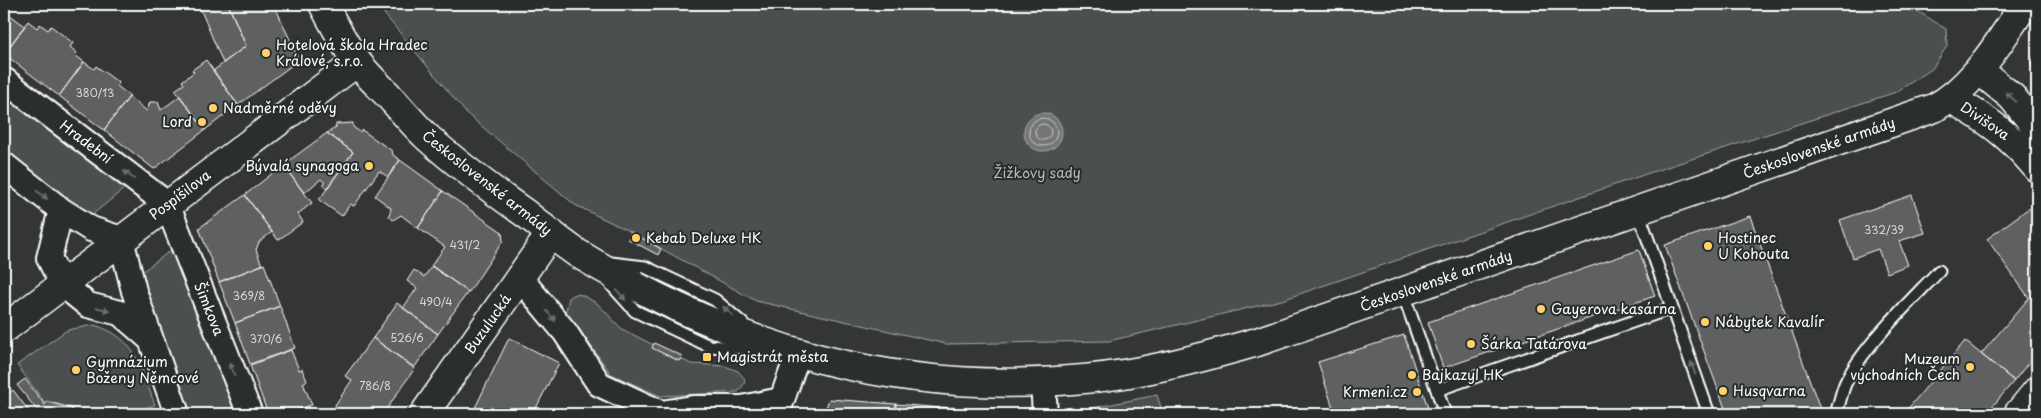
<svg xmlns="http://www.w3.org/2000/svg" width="2041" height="418" font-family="'Playpen Sans',sans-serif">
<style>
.green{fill:#4c4f50;stroke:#a6a7a8}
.water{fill:#737576;stroke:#abacad}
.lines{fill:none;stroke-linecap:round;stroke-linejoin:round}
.shore{stroke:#c7c8c8;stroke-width:1}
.building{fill:#5f6162;stroke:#fff}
.lane-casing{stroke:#fff;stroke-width:15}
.street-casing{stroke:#fff;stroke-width:28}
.secondary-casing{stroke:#fff;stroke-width:31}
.lane{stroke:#2a2d2e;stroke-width:11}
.street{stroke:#2a2d2e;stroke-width:24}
.secondary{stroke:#2a2d2e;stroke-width:28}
.oneway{fill:#6a6c6d}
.poi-dot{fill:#ffd166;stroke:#2a2d2e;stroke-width:2}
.labels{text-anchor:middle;stroke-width:4;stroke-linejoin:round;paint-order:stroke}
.number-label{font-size:11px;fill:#d7d8d8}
.poi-label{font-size:14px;fill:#fff;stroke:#2a2d2e;text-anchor:start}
.street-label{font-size:14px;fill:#fff;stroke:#2a2d2e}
.park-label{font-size:14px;fill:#b7b9b9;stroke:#2a2d2e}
</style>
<rect width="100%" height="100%" fill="#333536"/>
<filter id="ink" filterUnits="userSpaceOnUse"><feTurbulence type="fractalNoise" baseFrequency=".02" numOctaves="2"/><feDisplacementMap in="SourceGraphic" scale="10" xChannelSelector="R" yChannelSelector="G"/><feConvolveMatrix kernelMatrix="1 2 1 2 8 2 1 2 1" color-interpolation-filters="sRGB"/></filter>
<g filter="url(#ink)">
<path class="green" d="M376,4H1913L1916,10L1946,29L1947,46L1932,69L1896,92L1646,174L1282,300L1109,341L946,344L756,301L631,232L575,205L466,113Z
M4,94L125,188L87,219L4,153Z
M174,248L241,414H188L139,274Z
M575,294L582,295L598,304L622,329L691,364L725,366L738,371L745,379L744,384L738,392L660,396L611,374L566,311L569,298Z
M94,325C137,337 141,369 155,405C111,418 89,413 47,401L45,403L17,365L67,330Z
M1157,395L1163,414H1077V411Z"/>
<path class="water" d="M1024 132a19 19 0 1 1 38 0a19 19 0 1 1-38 0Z"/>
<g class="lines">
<path class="shore" d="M1029 132a14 14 0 1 1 28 0a14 14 0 1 1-28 0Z
M1035 132a8 8 0 1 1 16 0a8 8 0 1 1-16 0Z"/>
</g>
<path class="building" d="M198,4H211L200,8Z
M211,4H228L246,46L223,63L200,8Z
M228,4H274L299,60L238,105L213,71L246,46Z
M4,5L6,12L25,26L4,54Z
M28,21L37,28L40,24L48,30L51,26L73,43L70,47L77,53L75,55L84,62L59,96L4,54Z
M2037,50V77L2031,63Z
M206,60L238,105L205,130L175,90L184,84L182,81L194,72L192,70Z
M84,62L94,69L96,66L119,83L117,86L130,96L104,130L59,96Z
M180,96L205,130L154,169L104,130L129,97L147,111L150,102H158L161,110Z
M353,123V127L360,132L362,130L392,151L393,155L400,160L388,177L379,171L354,206L350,204L342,216L319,200L353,152L327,133L336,127V124Z
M327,133L353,152L327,188L323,185L325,183L321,179L304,193L283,165Z
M400,160L443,191L418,228L401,215L393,220L389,216L391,208L375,196Z
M283,165L312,203L298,214L303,222L278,240L245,195Z
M443,191L502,232L503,241L469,292L431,266L445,247L418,228Z
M245,195L272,232L259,242L256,250L262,265L219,282L199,228Z
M1912,195L1925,233L1899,241L1908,265L1887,273L1878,249L1853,258L1840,220Z
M2029,208L2037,220V352L2014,381L1981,354L2029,298L1987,239Z
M1750,216L1765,258L1822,414H1727L1665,245Z
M631,232L661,249L658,255L628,239Z
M1639,250L1655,296L1443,368L1428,322Z
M264,264L280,306L235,323L219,282Z
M432,266L468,292L438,334L403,308L417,288L407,281L414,270L424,277Z
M397,303L438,334L414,368L373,338Z
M280,306L295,348L250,364L235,323Z
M1404,335L1430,414H1335L1318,362Z
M373,338L415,368L383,414H342L336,410L335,405L352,380L345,376Z
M509,338L559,363L533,414H472Z
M1965,341L2014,381L1986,414H1910L1906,411Z
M654,343L682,356L679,361L652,348Z
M291,350L299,370L302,369L307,381L303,383L312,405L286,414H268L250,365Z
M25,379L45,405L47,402L73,409L71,414H40L17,385Z
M13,390L31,414H4V397Z
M829,399L896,404L895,414H824Z
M896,404L941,408L940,414H895Z
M308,406L311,414H286Z
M941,407L1008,412V414H940Z"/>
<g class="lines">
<defs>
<path id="lane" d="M1638,211L1672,308
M611,263L645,267L715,300L743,324
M608,281L635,311L709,346L755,349
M1403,293L1437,390
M1445,414L1437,390L1672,308L1709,414
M1836,414C1839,405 1841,394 1845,384C1862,347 1911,301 1939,271"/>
<path id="street" d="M4,80L167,204L250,414
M4,165L61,210L91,229L121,239L134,291L177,414
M61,210L49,258L62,284L88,305L120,313L150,339
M520,278L565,332L599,384L661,413L693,408H742L781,400
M1043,383L1045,414
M777,414L798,354"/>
<path id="secondary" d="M323,4C333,23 343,42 355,59C364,72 377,84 388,95C401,109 414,125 428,138C459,166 492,190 526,214C543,227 559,241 577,253C735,349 898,397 1084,379C1142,374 1201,358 1257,342L1934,108C1975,86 1999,41 2025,4
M1979,70L2012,97L2037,128
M1951,99C1987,119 2011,136 2037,168
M4,329L357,62
M424,414L551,233
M2018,414L2037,391"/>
</defs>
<use href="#lane" class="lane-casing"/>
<use href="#street" class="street-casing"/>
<use href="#secondary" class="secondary-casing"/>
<use href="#lane" class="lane"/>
<use href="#street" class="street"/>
<use href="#secondary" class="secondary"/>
</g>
<defs><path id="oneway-solid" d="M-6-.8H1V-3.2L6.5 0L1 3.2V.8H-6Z" transform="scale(1.25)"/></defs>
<g class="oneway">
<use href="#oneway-solid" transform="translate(2011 97) rotate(-137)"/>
<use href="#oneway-solid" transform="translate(129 175) rotate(-143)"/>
<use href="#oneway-solid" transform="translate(42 195) rotate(38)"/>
<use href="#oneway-solid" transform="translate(621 295) rotate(49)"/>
<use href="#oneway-solid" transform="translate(103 309) rotate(14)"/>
<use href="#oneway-solid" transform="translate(728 311) rotate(-139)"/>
<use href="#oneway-solid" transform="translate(551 316) rotate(50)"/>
<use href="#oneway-solid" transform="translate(1693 368) rotate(-109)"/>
<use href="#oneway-solid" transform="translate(232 369) rotate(-112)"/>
</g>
</g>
<g class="poi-dot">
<circle cx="266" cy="53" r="5"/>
<circle cx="213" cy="108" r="5"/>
<circle cx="202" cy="122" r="5"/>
<circle cx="369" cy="166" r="5"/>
<circle cx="636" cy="238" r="5"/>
<circle cx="1708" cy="246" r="5"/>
<circle cx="1541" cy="309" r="5"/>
<circle cx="1705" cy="322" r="5"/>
<circle cx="1471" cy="344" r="5"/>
<rect x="702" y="352" width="10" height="10" rx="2.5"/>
<circle cx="1970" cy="367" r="5"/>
<circle cx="76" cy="370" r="5"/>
<circle cx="1412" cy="375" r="5"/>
<circle cx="1723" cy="391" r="5"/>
<circle cx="1417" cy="392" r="5"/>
</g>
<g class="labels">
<g class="number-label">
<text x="95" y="97">380/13</text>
<text x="1884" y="234">332/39</text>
<text x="465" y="249">431/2</text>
<text x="249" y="300">369/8</text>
<text x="436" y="306">490/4</text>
<text x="407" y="342">526/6</text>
<text x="266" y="343">370/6</text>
<text x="375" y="390">786/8</text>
</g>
<g class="poi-label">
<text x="276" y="50">Hotelová škola Hradec<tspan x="276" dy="16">Králové, s.r.o.</tspan></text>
<text x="223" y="113">Nadměrné oděvy</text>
<text x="192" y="127" text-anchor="end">Lord</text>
<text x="359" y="171" text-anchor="end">Bývalá synagoga</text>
<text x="646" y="243">Kebab Deluxe HK</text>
<text x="1718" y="243">Hostinec<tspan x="1718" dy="16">U Kohouta</tspan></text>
<text x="1551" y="314">Gayerova kasárna</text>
<text x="1715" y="327">Nábytek Kavalír</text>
<text x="1481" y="349">Šárka Tatárova</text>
<text x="717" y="362">Magistrát města</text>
<text x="1960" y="364" text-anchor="end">Muzeum<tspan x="1960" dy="16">východních Čech</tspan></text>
<text x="86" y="367">Gymnázium<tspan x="86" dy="16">Boženy Němcové</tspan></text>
<text x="1422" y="380">Bajkazyl HK</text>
<text x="1733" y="396">Husqvarna</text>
<text x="1407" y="397" text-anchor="end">Krmeni.cz</text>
</g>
<g class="street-label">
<text transform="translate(1985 121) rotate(34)" y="5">Divišova</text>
<text transform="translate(86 142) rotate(37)" y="5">Hradební</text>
<text transform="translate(1819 148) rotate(-19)" y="5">Československé armády</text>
<text transform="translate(487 183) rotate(38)" y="5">Československé armády</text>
<text transform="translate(180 195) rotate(-37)" y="5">Pospíšilova</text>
<text transform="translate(1436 281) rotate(-19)" y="5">Československé armády</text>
<text transform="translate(209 309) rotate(68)" y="5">Šimkova</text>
<text transform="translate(488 324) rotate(-55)" y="5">Buzulucká</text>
</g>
<g class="park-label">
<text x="1037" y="178">Žižkovy sady</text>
</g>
</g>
<rect width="2041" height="418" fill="none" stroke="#2a2d2e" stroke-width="20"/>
<rect x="10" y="10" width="2021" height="398" fill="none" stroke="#fff" stroke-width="2" filter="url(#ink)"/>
</svg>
